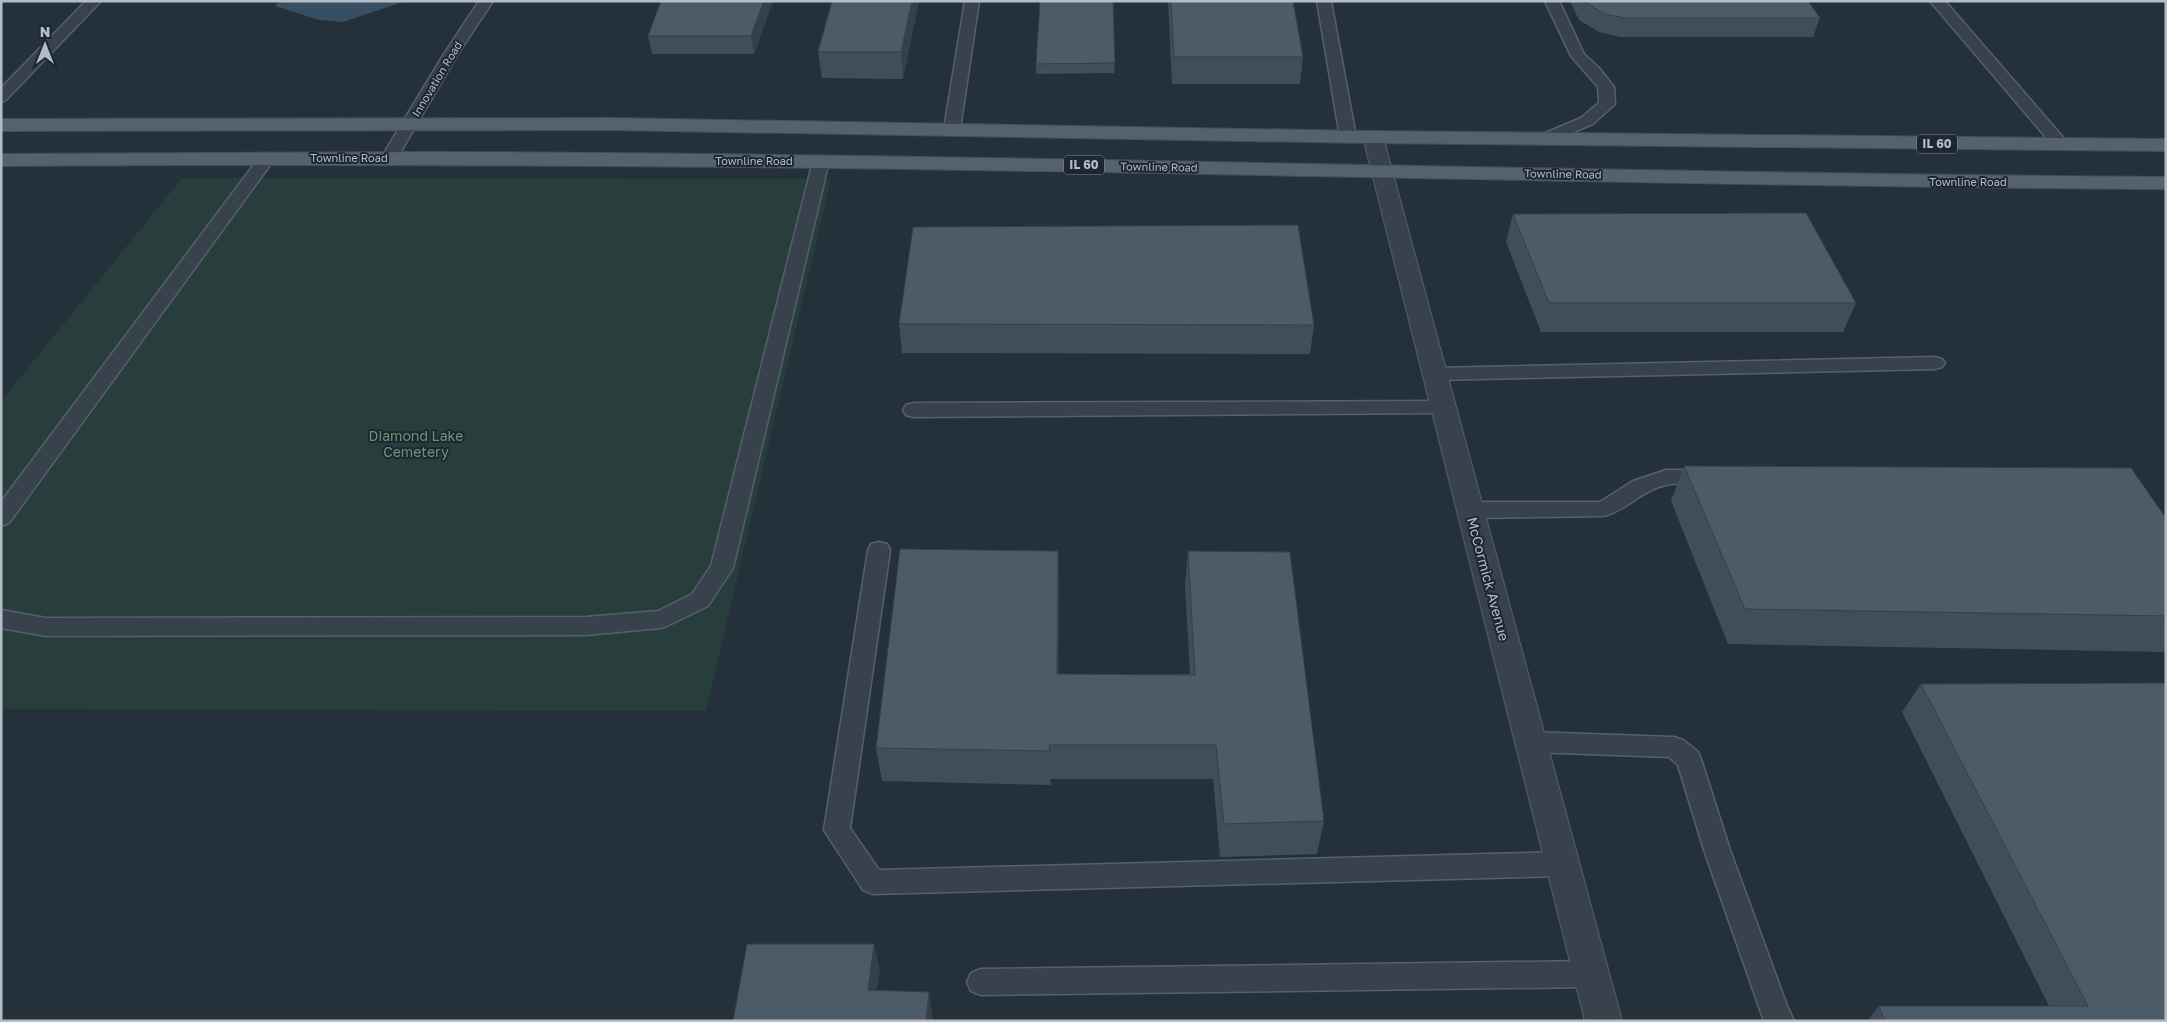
<svg xmlns="http://www.w3.org/2000/svg" width="2167" height="1022" font-family="'Golos Text',sans-serif">
<style>
.green{fill:#273e3d}
.water{fill:#384e62}
.lines{fill:none;stroke-linecap:round;stroke-linejoin:round}
.service-casing{stroke:#56606a;stroke-width:3}
.minor-casing{stroke:#56606a;stroke-width:2}
.primary-casing{stroke:#444e58;stroke-width:2}
.service{fill:#37424c;fill-rule:evenodd}
.minor{fill:#37424c;fill-rule:evenodd}
.primary{fill:#55616c;fill-rule:evenodd}
.wall{fill:#414e59}
.shaded-wall{fill:#354048}
.building{fill:#4c5b67;stroke:#354048}
.labels{text-anchor:middle;stroke-width:4;stroke-linejoin:round;paint-order:stroke}
.far-street-label{font-size:11px;fill:#b3bdc7;stroke:#1d2731}
.shield{fill:#1d2731;stroke:#86909a;stroke-width:1}
.shield-label{font-size:12px;font-weight:bold;fill:#b3bdc7}
.park-label{font-size:14px;fill:#6b9770;stroke:#1d2731}
.street-label{font-size:14px;fill:#b3bdc7;stroke:#1d2731}
</style>
<rect width="100%" height="100%" fill="#24313b"/>
<path class="green" d="M182,178L831,179L706,711L1,709V401Z"/>
<path class="water" d="M279,1H406L343,22L319,20L275,6Z"/>
<g class="lines">
<defs>
<path id="service" d="M86,1H101L6,100L1,102V88Z
M479,1H493L456,57L397,158L395,161H383L381,158L442,57Z
M965,1H979L960,129L958,132H946L944,129Z
M1317,1H1331L1356,137L1354,140H1342L1340,137Z
M1545,1H1559L1584,54L1599,68L1614,87L1615,104L1593,124L1544,144L1538,142L1536,139L1538,136L1581,118L1599,103L1598,87L1571,56Z
M1930,1H1945L2067,142L2069,145L2067,148H2055Z
M267,153L273,155L275,158L273,161L9,523L1,526V502L261,155Z
M821,156L827,158L829,161L733,568L708,606L669,625L661,628L586,635L46,636L1,628V610L46,618L586,617L658,611L692,594L711,566L813,161L815,158Z
M1935,357L1942,359L1945,363L1942,367L1935,369L1434,380L1427,378L1424,374L1427,370L1434,368Z
M1443,401L1450,402L1453,407L1450,412L1443,413L913,417L906,415L903,410L906,405L913,403Z
M1666,470H1709L1716,472L1719,477L1716,482C1700,487 1682,481 1666,485C1642,490 1627,510 1604,516L1470,518L1462,515L1459,510L1462,505L1470,502H1600L1633,481Z
M879,542L887,544L890,550L850,828L879,870L1563,852L1572,856L1576,864L1572,872L1563,876L872,894L863,890L824,830L868,550L871,544Z
M1530,732L1674,737L1683,740L1698,752L1701,759L1730,850L1787,1006L1794,1021H1764L1704,850L1678,765L1669,757L1530,752L1521,749L1518,742L1521,735Z
M1592,961L1602,965L1606,974L1602,983L1592,987L981,995L971,991L967,982L971,973L981,969Z"/>
<path id="minor" d="M1373,131L1380,133L1383,137L1622,1021H1585L1363,137L1366,133Z"/>
<path id="primary" d="M611,118L1366,131L2166,139V151L1366,143L611,130L1,131V119Z
M436,152C1013,154 1589,173 2166,177V189C1789,187 1412,177 1035,171C690,165 346,164 1,166V154Z"/>
</defs>
<use href="#service" class="service-casing"/>
<use href="#minor" class="minor-casing"/>
<use href="#primary" class="primary-casing"/>
<use href="#service" class="service"/>
<use href="#minor" class="minor"/>
<use href="#primary" class="primary"/>
</g>
<path class="wall" d="M773,1L754,54H652L648,36Z
M832,1H919L903,79L822,78L818,52Z
M1168,1H1293L1303,57L1300,84H1172Z
M1570,1H1808L1820,18L1813,37H1620L1599,32L1579,20Z
M1115,63L1114,73L1036,74V64Z
M1513,214L1856,303L1843,332H1541L1506,242Z
M899,324L1314,325L1310,354L902,353Z
M1684,466L2166,518V652L1728,644L1671,501Z
M1058,551L1059,585L1058,674H1190L1185,585L1188,551L1324,821L1317,854L1220,857L1213,779H1050L1051,785L882,781L876,748Z
M1921,684L2166,1021H1867L1879,1006H2049L1902,712Z"/>
<path class="shaded-wall" d="M764,1H773L754,54L751,36Z
M912,1H919L903,79L901,52Z
M1058,551L1059,585L1058,708L1057,674Z
M874,944L880,970L873,1015L868,990Z
M929,992L933,1017V1021H926Z"/>
<path class="building" d="M661,1H764L751,36H648Z
M832,1H912L901,52H818Z
M1040,1H1113L1115,63L1036,64Z
M1171,1H1293L1303,57H1174Z
M1584,1H1808L1820,18H1625L1604,14Z
M1806,213L1856,303H1549L1513,214Z
M1298,225L1314,325L899,324L913,227Z
M1684,466L2131,468L2166,518V616L1745,609Z
M900,549L1058,551L1057,674L1195,675L1188,551L1290,552L1324,821L1224,824L1216,745H1049L1050,751L876,748Z
M2166,683V1021H1885L1879,1006H2088L1921,684Z
M747,944H874L868,990L929,992L926,1021H733Z"/>
<g class="labels">
<g class="far-street-label">
<text transform="translate(437 79) rotate(-59)" y="4">Innovation Road</text>
<text x="349" y="162">Townline Road</text>
<text x="754" y="165">Townline Road</text>
<text transform="translate(1159 167) rotate(1)" y="4">Townline Road</text>
<text transform="translate(1563 174) rotate(1)" y="4">Townline Road</text>
<text x="1968" y="186">Townline Road</text>
</g>
<g class="shield">
<rect x="1917" y="134.5" width="40" height="19" rx="4"/>
<rect x="1064" y="155.5" width="40" height="19" rx="4"/>
</g>
<g class="shield-label">
<text x="1937" y="148">IL 60</text>
<text x="1084" y="169">IL 60</text>
</g>
<g class="park-label">
<text x="416" y="441">Diamond Lake<tspan x="416" dy="16">Cemetery</tspan></text>
</g>
<g class="street-label">
<text transform="translate(1488 579) rotate(75)" y="5">McCormick Avenue</text>
</g>
</g>
<rect width="2167" height="1022" fill="none" stroke="#b3bdc7" stroke-width="5"/>
<g transform="translate(45 45)" stroke="#1d2731" stroke-width="4" paint-order="stroke">
<path d="M0-4L9 19L0 12L-9 19Z" fill="#b3bdc7"/>
<text y="-8" font-size="14" font-weight="bold" text-anchor="middle" fill="#b3bdc7">N</text>
</g>
</svg>
